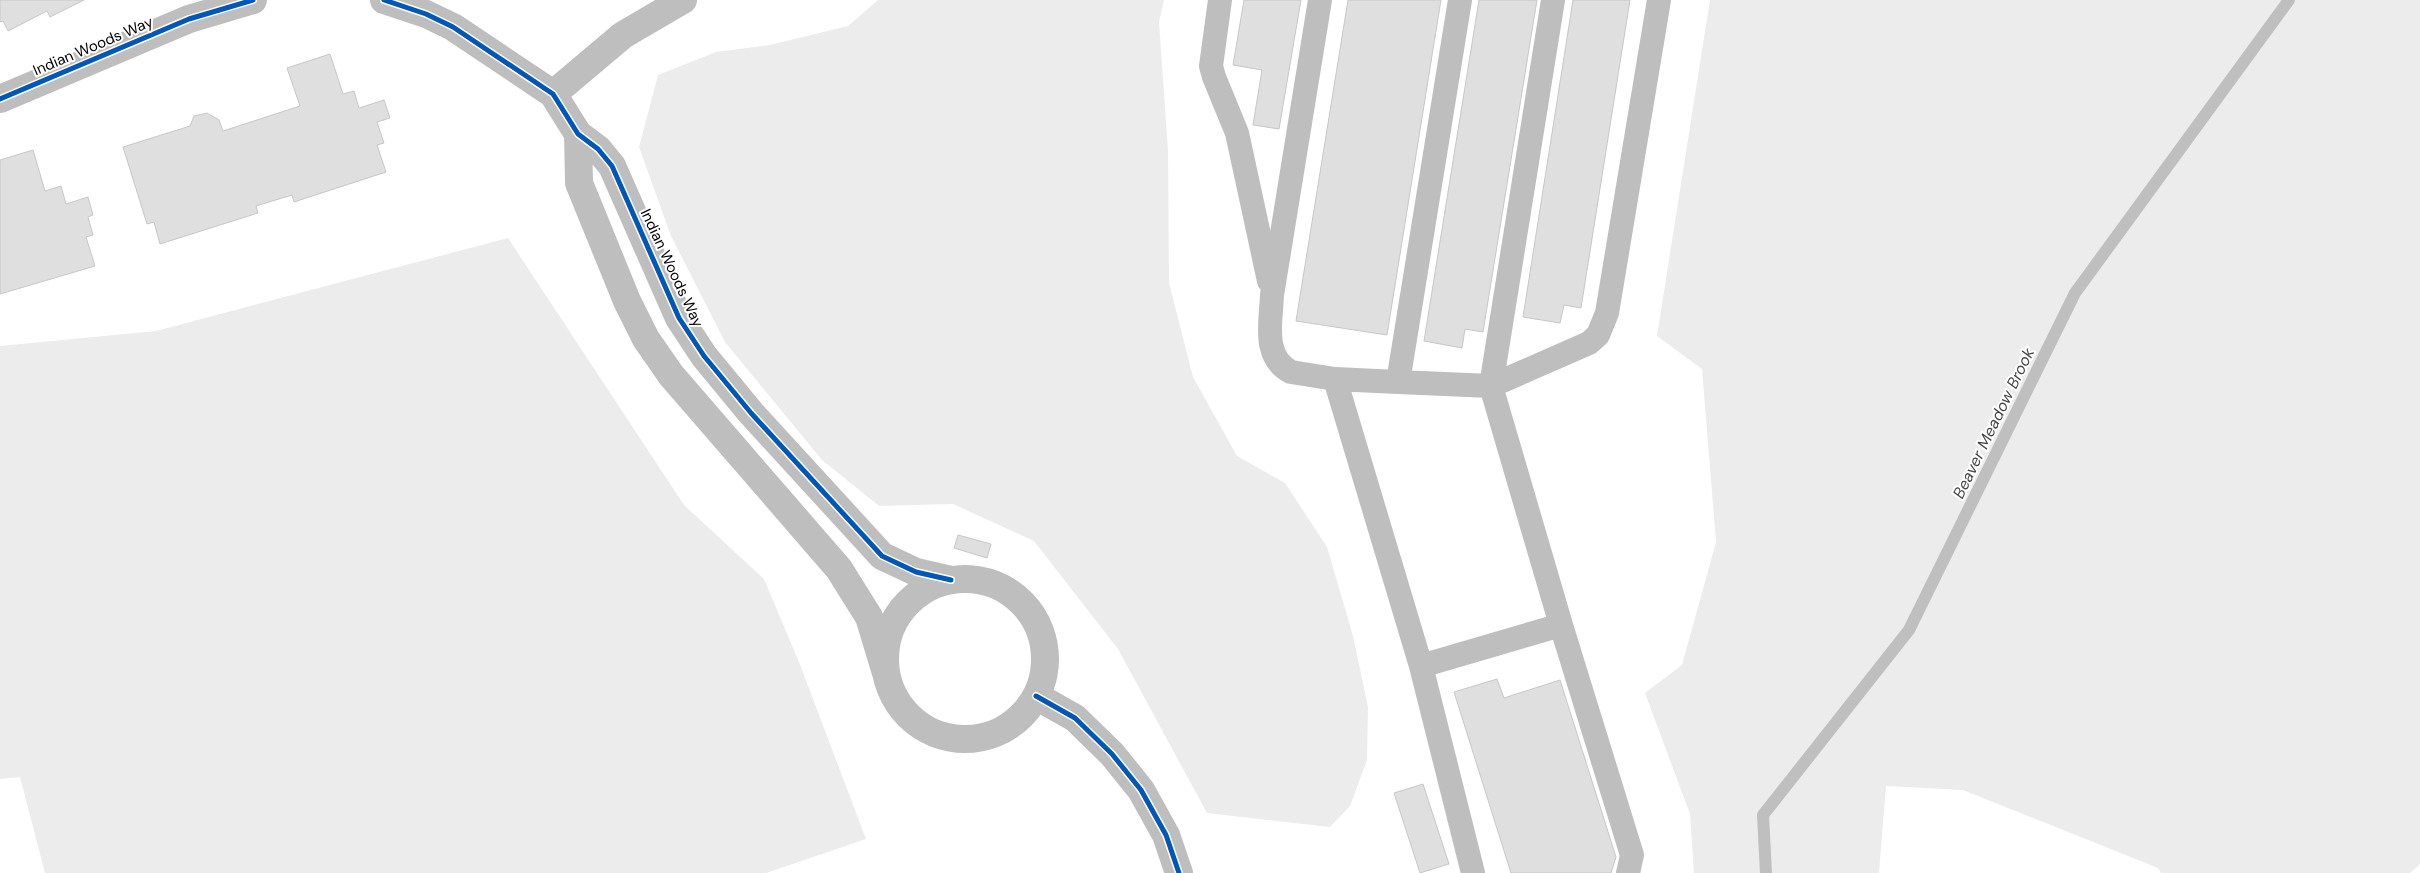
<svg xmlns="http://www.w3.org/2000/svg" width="2420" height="873" font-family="'DM Sans',sans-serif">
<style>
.green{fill:#ececec}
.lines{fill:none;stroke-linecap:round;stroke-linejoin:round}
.stream{stroke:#bfbfbf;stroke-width:12}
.building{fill:#dfdfdf;stroke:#c7c7c7}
.lane{stroke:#bebebe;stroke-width:24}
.street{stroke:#bebebe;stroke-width:28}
.cycleway-casing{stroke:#fff;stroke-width:8}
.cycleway{stroke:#0057b8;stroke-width:5}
.labels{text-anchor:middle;stroke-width:4;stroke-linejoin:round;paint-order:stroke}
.street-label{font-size:15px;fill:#000;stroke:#fff}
.water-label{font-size:16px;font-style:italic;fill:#444;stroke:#fff}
</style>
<rect width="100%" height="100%" fill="#fff"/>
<path class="green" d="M878,0H1164L1159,22L1168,150L1169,283L1193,377L1237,456L1285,483L1327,547L1353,636L1368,707L1367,760L1350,806L1330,827L1207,813L1118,649L1034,541L953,504L879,506L822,460L725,342L671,236L639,147L658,75L716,52L770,45L848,26Z
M1710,0H2420V864L2410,873H2161L2158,868L1963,790L1886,786L1879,873H1694L1690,814L1645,693L1682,665L1716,542L1702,369L1657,336Z
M508,238L684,505L764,579L799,662L866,839L766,873H45L20,777L0,779V346L156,331Z"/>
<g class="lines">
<path class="stream" d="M1766,873L1763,815L1909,630L2075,293L2289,0"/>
</g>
<path class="building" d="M0,0H84L50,17L47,11L8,31L3,21L0,22Z
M1244,0H1301L1279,129L1253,125L1262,70L1233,65Z
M1348,0H1441L1387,335L1296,321Z
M1479,0H1537L1483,332L1465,329L1462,348L1424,341Z
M1573,0H1630L1581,308L1564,305L1560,323L1523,317Z
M330,54L343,94L354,91L359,108L384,100L390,118L377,122L384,143L377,145L386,172L294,202L292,195L256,206L258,213L160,244L154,222L147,224L123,147L190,126L194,116L207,113L219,120L223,131L300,106L287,68Z
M33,150L45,191L61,186L66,204L88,197L93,215L88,217L93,235L86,237L95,266L0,294V160Z
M958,535L991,544L987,558L954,548Z
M1497,679L1504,698L1560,680L1616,857L1611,873H1511L1454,692Z
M1423,784L1449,864L1420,873L1394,793Z"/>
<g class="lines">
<path class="lane" d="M1220,0L1211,66L1214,77L1237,133L1269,281
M1320,0L1272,295C1271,322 1262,357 1291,372L1335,379L1421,666L1473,873
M1553,0L1491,386L1561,625L1632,855L1628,873
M1335,379L1398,382L1460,0
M1398,382L1491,386L1589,343L1598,335L1607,313L1659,0
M1421,666L1561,625"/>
<path class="street" d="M384,0L426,14L453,27L553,94L578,134L598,149L612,166L679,318L704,356L751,413L882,556L916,572L951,580
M553,94L623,35L683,0
M0,99L189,19L253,0
M578,134L579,183L627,301L646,339L671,375L839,569L869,617L886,673
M885 659a80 80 0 1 1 160 0a80 80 0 1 1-160 0Z
M1036,696L1075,718L1112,754L1141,790L1166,835L1179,873"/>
<defs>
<path id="cycleway" d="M384,0L426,14L453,27L553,94L578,134L598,149L612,166L679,318L704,356L751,413L882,556L916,572L951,580
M0,99L189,19L253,0
M1036,696L1075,718L1112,754L1141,790L1166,835L1179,873"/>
</defs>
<use href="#cycleway" class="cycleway-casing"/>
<use href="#cycleway" class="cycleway"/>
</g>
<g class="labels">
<g class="street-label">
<text transform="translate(93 46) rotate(-23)" y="5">Indian Woods Way</text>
<text transform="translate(672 268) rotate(65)" y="5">Indian Woods Way</text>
</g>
<g class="water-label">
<text transform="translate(1993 423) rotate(-64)" y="6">Beaver Meadow Brook</text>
</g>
</g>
</svg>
